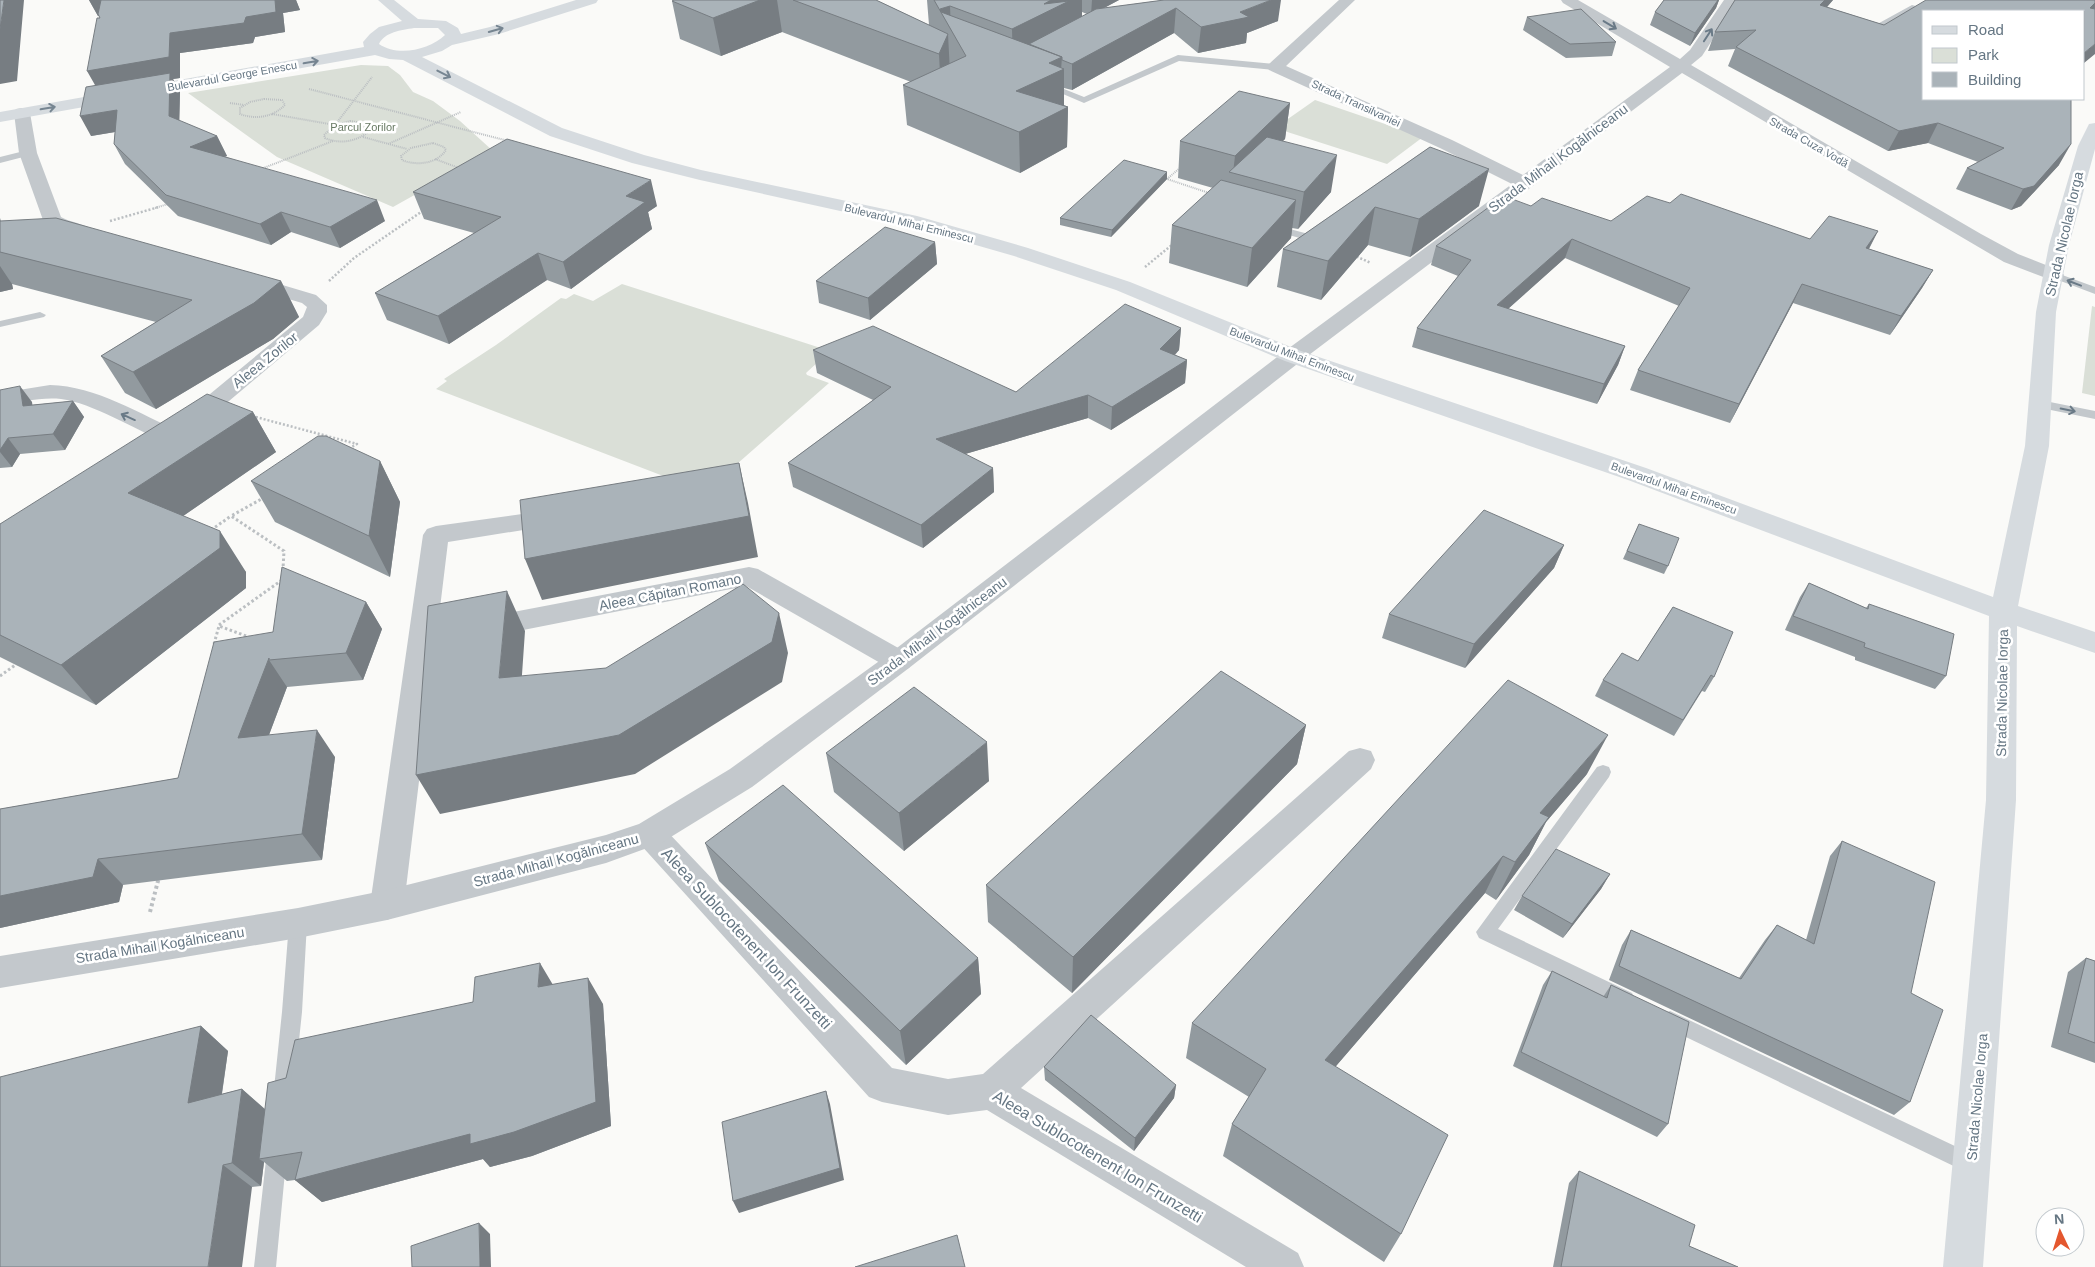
<svg xmlns="http://www.w3.org/2000/svg" width="2095" height="1267" font-family="Helvetica,sans-serif">
<style>
.green{fill:#dadfd7}
.lines{fill:none;stroke-linecap:round;stroke-linejoin:round}
.path-far3{stroke:#bbbfc2;stroke-width:2;stroke-dasharray:1 1;stroke-linecap:butt}
.path-far2{stroke:#bbbfc2;stroke-width:2.5;stroke-dasharray:2 2;stroke-linecap:butt}
.path-far1{stroke:#bbbfc2;stroke-width:3;stroke-dasharray:2.5 2.5;stroke-linecap:butt}
.path{stroke:#bbbfc2;stroke-width:4;stroke-dasharray:3 3;stroke-linecap:butt}
.service{fill:#c3c8cc;fill-rule:evenodd}
.minor{fill:#c3c8cc;fill-rule:evenodd}
.tertiary{fill:#c3c8cc;fill-rule:evenodd}
.secondary{fill:#d6dbdf;fill-rule:evenodd}
.wall{fill:#929a9f;fill-rule:evenodd}
.shaded-wall{fill:#777d82}
.building{fill:#aab3b9;stroke:#777d82}
.oneway{stroke:#6a7a87}
.oneway2{stroke:#768591}
.labels{text-anchor:middle;stroke-width:5;stroke-linejoin:round;paint-order:stroke}
.far-street-label{font-size:11px;fill:#657683;stroke:#fff}
.far-park-label{font-size:11px;fill:#687a64;stroke:#fff}
.street-label{font-size:14px;fill:#657683;stroke:#fff}
.near-street-label{font-size:16px;fill:#657683;stroke:#fff}
</style>
<rect width="100%" height="100%" fill="#fafaf8"/>
<path class="green" d="M361,65L388,66L400,75L413,92L433,101L460,121L493,151L393,207L277,157L188,93Z
M1315,100L1423,137L1387,164L1275,128Z
M622,284L830,351L806,373L807,375L829,383L705,492L436,389L447,381L444,379L496,345L561,298L566,299L574,294L593,301Z
M2092,306L2095,307V396L2082,393Z"/>
<g class="lines">
<path class="path-far3" d="M309,89L508,141
M264,99L282,100L285,105C273,117 256,120 240,114V108L250,102Z
M230,103L244,105
M272,114L335,125L372,77
M350,121L369,124L371,130C358,141 341,145 325,138L324,135L335,125Z
M363,137L407,149
M433,143L444,147L446,150C437,164 416,166 402,160L401,156L411,148Z
M388,144L461,112
M435,159L459,168
M1180,168L1167,179L1209,193
M261,169L333,141
M155,208L168,204"/>
<path class="path-far2" d="M110,221L159,207
M1353,255L1371,263
M1145,267L1173,244
M329,281L354,258L424,210
M252,416L357,444L348,449"/>
<path class="path-far1" d="M265,497L231,516L284,551L283,569
M211,530L231,516
M219,625L282,580
M214,644L219,626L249,637
M0,676L18,663"/>
<path class="path" d="M150,912L159,877"/>
<path class="service" d="M1912,5L1919,7L1868,35L1861,33Z
M1178,55L1275,64L1279,67L1275,70L1179,61L1084,103L1042,85L1043,83H1049L1084,97Z
M28,150L31,151V155L0,163V157Z
M1271,224L1316,236H1325L1326,238L1322,242H1314L1267,229L1266,227Z
M2054,272L2095,287V294L2050,277L2049,275L2050,273Z
M40,312L46,315L44,317L0,327V321Z
M2040,400L2095,411V419L2036,407L2034,404Z
M1603,765L1609,767L1611,772L1609,777L1498,929L1632,993L1635,999L1632,1005L1625,1008L1479,938L1476,932L1597,767Z
M298,915L304,917L307,923L302,1012L293,1098L290,1105L283,1108L276,1105L273,1098L282,1012L289,923L292,917Z
M1670,1011L1978,1157L1981,1164L1978,1171L1971,1174L1964,1171L1663,1026L1660,1020L1663,1014Z
M277,1141L284,1144L287,1151L276,1267H254L267,1151L270,1144Z"/>
<path class="minor" d="M1339,0H1355L1286,66L1452,140L1523,175L1670,67L1563,3L1561,0H1578L1680,59L1690,50L1724,0H1738L1702,56L1691,65L1981,234L2018,254L2061,271L2064,275L2061,279L2054,281L2004,262L1682,73L1301,361L1293,363L1285,361L1282,356L1285,351L1512,184L1440,148L1269,70L1267,67L1269,64Z
M22,108L28,109L30,113L37,153L61,217C71,223 89,224 96,233L93,237L86,239L56,230L43,220L19,153L14,113L16,109Z
M252,276L316,295L327,305V312L319,325L197,428L189,430L181,428L177,423L181,418L303,317L307,307L302,303L245,286L242,282L245,278Z
M50,385C96,386 140,414 180,432L184,437L180,442L172,444L164,442C135,429 92,403 61,399C41,397 20,402 0,407V393Z
M558,509L567,511L571,517L567,523L448,542L404,905L399,915L387,920L375,915L370,905L423,535L427,529L436,526Z
M749,567L758,569L909,654L913,661L909,668L899,671L889,668L746,586L482,638L472,635L468,628L472,621L482,618Z
M1360,748L1371,751L1375,760L1371,769L1021,1088L1298,1253L1304,1267H1246L987,1110L948,1115L882,1102L869,1097L639,843L634,834L639,825L650,821L661,825L892,1068L948,1079L983,1074L1349,751Z"/>
<path class="tertiary" d="M1293,349L1301,351L1304,356L1301,361L909,668L752,787L661,843L606,863L387,920L298,938L0,988V956L298,908L387,890L606,835L639,824L730,769L889,654L1285,351Z"/>
<path class="secondary" d="M378,0H394L418,19L446,21L458,28L461,34L490,27L576,0H598L596,3L499,34L452,45L442,51L422,57L562,128L644,155L701,170L917,216L1028,248L1130,282L1301,351L1646,468L1993,597L2025,446L2036,312L2049,245L2078,146L2089,124L2095,123V149L2069,245L2056,312L2049,446L2018,606L2095,632V653L2017,626L2016,800L1983,1267H1943L1986,800L1989,616L1628,480L1285,361L1116,290L1014,256L913,227L700,180L632,163L550,136L403,60L389,59L375,55L0,122V112L364,47L363,42L370,34L379,27L402,21ZM414,28H438L445,35C429,50 398,57 379,44C385,32 401,30 414,28Z"/>
</g>
<path class="wall" d="M89,0H296L300,10L283,13L285,32L255,37L253,43L180,53V78L173,79L180,92L179,121L217,136L227,156H224L385,221L340,248L291,232L271,245L178,216L125,164L114,144L115,132L91,136L100,18L99,16H98Z
M674,0H876L929,25L927,0H1119L1104,8L1164,0L1278,21L1247,33L1246,43L1198,53L1174,33L1072,90L1064,88V105L1068,107L1067,147L1020,173L907,125L903,85L911,82L782,32L721,56L680,39L672,1ZM1082,12L1087,14L1082,17Z
M1664,0H1719L1716,8L1690,46L1650,25L1655,12Z
M1735,0H1833L1827,7L1884,25L1924,11L2059,165L2021,206L2011,210L1956,189L1967,168L1978,162L1928,143L1888,151L1728,66L1735,49L1708,51L1715,32Z
M1527,17L1616,42L1612,56L1566,58L1523,30Z
M1290,103L1285,139L1282,141L1331,192L1298,229L1292,228L1291,238L1247,287L1169,263L1172,225L1213,188L1178,178L1180,141Z
M1430,147L1479,206L1410,257L1368,245L1321,300L1277,287L1283,249Z
M1167,172V179L1111,237L1060,225V218Z
M413,192L657,206L648,212L652,229L571,289L547,280L449,344L387,320L375,293L474,233L424,219Z
M1670,203L1810,239L1878,231L1869,249L1933,270L1922,288L1890,335L1793,303L1730,423L1630,390L1638,370L1679,306L1565,258L1508,309L1625,346L1618,365L1597,404L1412,347L1417,328L1458,276L1431,265L1436,246L1531,206L1611,221Z
M0,218L1,221L281,281L299,317L273,339L156,409L125,393L101,356L156,322L12,284L13,289L0,292Z
M935,242L937,264L870,320L819,303L816,281Z
M1181,328L1179,350L1175,355L1187,360L1185,383L1111,430L1088,418L965,454L993,468L994,492L923,548L793,487L788,463L873,400L817,373L813,350L1016,392Z
M0,390L32,402V405L73,401L84,417L65,450L20,454L12,467L0,468Z
M253,412L276,452L183,516L246,572V588L96,705L0,657V524Z
M380,461L400,502L390,577L275,522L251,481Z
M1639,524L1668,566L1664,574L1623,559Z
M1564,545L1554,568L1465,668L1382,638L1389,614Z
M1809,583L1866,608L1869,604L1946,676L1935,689L1855,660V657L1785,630L1800,597Z
M366,602L382,629L363,680L287,687L269,735L335,757L322,860L123,885L119,902L0,928V809L178,778L273,632Z
M1673,607L1714,677L1705,692L1702,691L1674,736L1595,696L1603,680L1638,661Z
M1306,725L1297,764L1072,993L988,922L986,885Z
M826,753L989,781L904,851L834,792Z
M1587,774L1546,822L1529,855L1496,900L1485,893L1335,1067L1401,1234L1384,1262L1223,1156L1232,1124L1249,1097L1186,1058L1192,1023Z
M1842,841L1911,993L1910,1102L1894,1115L1609,980L1622,945L1631,930L1739,978L1765,940L1777,925L1806,940L1830,856Z
M705,843L978,958L981,994L906,1065L719,881Z
M1610,874L1601,889L1563,938L1514,910L1522,896Z
M2086,958L2095,961V1063L2051,1047L2068,972Z
M1552,971L1603,997L1611,985L1668,1124L1657,1137L1513,1066L1543,985Z
M553,985L603,1004L611,1126L532,1156L490,1167L483,1159L322,1202L295,1180L287,1181L264,1162L261,1186L252,1187L0,1267L201,1026L228,1051L222,1094L242,1089L265,1109L286,1078L473,1002Z
M1044,1067L1176,1085L1174,1098L1134,1151L1045,1080Z
M1579,1171L1689,1246L1738,1267H1553L1569,1183Z"/>
<path class="shaded-wall" d="M4,0H24L17,81L0,84V29Z
M89,0H105L112,14L98,16Z
M275,0H296L300,10L283,13L285,32L255,37L253,43L180,53V78L173,79L180,92L179,136L99,92L87,71L170,33L246,17Z
M760,0H777L782,32L721,56L713,18Z
M1051,0H1082V21L1013,68L1012,29L1044,4Z
M1092,0H1119L1091,15Z
M1271,0H1281L1278,21L1247,33L1246,43L1198,53L1201,27Z
M1718,0H1719L1716,8L1690,46L1695,33Z
M1825,0H1833L1812,24L1820,5Z
M2095,3V12L2090,8Z
M950,6L951,30L940,9Z
M1176,8L1174,33L1072,90V64Z
M948,34L950,73L941,94L939,54Z
M2095,44V54L2084,63V53Z
M1062,57L1061,70L1064,69V108L1068,107L1067,147L1020,173L1019,132L1016,91L1049,63Z
M1290,103L1285,139L1247,177L1233,173L1235,156Z
M117,110L127,130L91,136L80,116Z
M1938,123L1928,143L1888,151L1899,131Z
M217,136L227,156L200,167L190,147Z
M2071,144L2059,165L2021,206L2011,210L2023,189Z
M1337,155L1331,192L1298,229L1304,192Z
M1489,169L1479,206L1410,257L1419,219Z
M1167,172V179L1111,237L1112,230Z
M651,180L657,206L648,212L652,229L571,289L563,262L626,196Z
M377,200L385,221L340,248L330,227Z
M1296,200L1291,238L1247,287L1252,248Z
M1375,207L1368,245L1321,300L1328,261Z
M281,212L291,232L271,245L260,224Z
M1878,231L1868,250L1866,248Z
M1572,239L1565,258L1491,324L1497,305Z
M935,242L937,264L870,320L868,298Z
M538,253L547,280L449,344L438,316Z
M0,266L12,284L13,289L0,292Z
M1933,270L1922,288L1890,335L1901,316Z
M281,281L299,317L273,339L156,409L133,372Z
M1802,284L1793,303L1730,423L1739,404Z
M1181,328L1179,350L1158,372L1160,349Z
M1625,346L1618,365L1597,404L1604,384Z
M1187,360L1185,383L1111,430L1112,407Z
M20,386L32,402L35,422L23,406Z
M1088,395V418L938,462L936,439Z
M73,401L84,417L65,450L53,434Z
M253,412L276,452L157,534L128,493Z
M8,438L20,454L12,467L0,452V450Z
M380,461L400,502L390,577L369,536Z
M739,463L748,503L758,557L542,600L525,559Z
M993,468L994,492L923,548L921,525Z
M220,531L246,572V588L96,705L61,665Z
M1564,545L1554,568L1465,668L1474,644Z
M507,591L525,631L519,718L499,678Z
M366,602L382,629L363,680L346,653Z
M779,613L788,653L782,682L635,774L440,814L416,775Z
M269,658V660L287,687L258,764L238,738Z
M1306,725L1297,764L1072,993L1073,957Z
M317,730L335,757L322,860L302,834Z
M1608,735L1587,774L1546,822L1529,855L1496,900L1540,813Z
M987,742L989,781L904,851L899,813Z
M1503,856L1485,893L1312,1094L1325,1060Z
M98,859L123,885L119,902L0,928V896Z
M1610,874L1601,889L1563,938L1572,924Z
M978,958L981,994L906,1065L900,1031Z
M540,963L556,990L538,987Z
M588,978L603,1004L611,1126L532,1156L490,1167L483,1159L322,1202L295,1180Z
M201,1026L228,1051L217,1126L188,1103Z
M1176,1085L1174,1098L1134,1151L1135,1138Z
M242,1089L269,1113L259,1159L264,1162L261,1186L232,1163Z
M826,1091L830,1104L844,1180L739,1213L733,1201Z
M223,1165L252,1187L242,1267H208Z
M479,1223L490,1234L491,1267H480Z"/>
<path class="building" d="M0,0H4L0,29Z
M101,0H275L276,12L246,17L244,23L170,33L169,57L87,71L97,18H100L98,14Z
M674,0H760L713,18L672,1Z
M793,0H876L948,34L939,54Z
M934,0H1051L1044,4L1069,1L1012,29L950,6L940,9L941,12L1062,57L1049,63L1064,69L1016,91L1068,107L1019,132L903,85L966,56Z
M1164,0H1271L1240,12L1249,17L1201,27L1176,8L1072,64L1062,60V57L1029,44L1096,9Z
M1664,0H1718L1695,33L1655,12Z
M1735,0H1825L1820,5L1884,25L1926,0H2095V3L2090,8L2095,9V44L2084,53V11H1924V99H2071V144L2034,186L2023,189L1967,168L2004,148L1938,123L1899,131L1736,47L1756,30L1715,32Z
M1581,9L1616,42L1570,44L1527,17Z
M170,73L169,116L217,136L190,147L377,200L330,227L281,212L260,224L166,195L114,144L117,110L80,116L86,87Z
M1239,91L1290,103L1235,156L1180,141Z
M1267,137L1337,155L1304,192L1229,172Z
M507,139L651,180L626,196L645,202L563,262L538,253L438,316L375,293L501,217L413,192Z
M1430,147L1489,169L1419,219L1375,207L1328,261L1283,249Z
M1124,160L1167,172L1112,230L1060,218Z
M1221,180L1296,200L1252,248L1172,225Z
M1681,194L1810,239L1829,216L1878,231L1866,248L1933,270L1901,316L1802,284L1739,404L1638,370L1690,288L1572,239L1497,305L1625,346L1604,384L1417,328L1471,260L1436,246L1504,196L1531,206L1542,198L1611,221L1647,196L1670,203Z
M56,218L281,281L254,303L133,372L101,356L192,300L0,252V221Z
M885,227L935,242L868,298L816,281Z
M1125,304L1181,328L1160,349L1187,360L1112,407L1088,395L936,439L993,468L921,525L788,463L891,387L813,350L873,326L1016,392Z
M20,386L23,406L73,401L53,434L8,438L0,450V390Z
M207,394L253,412L128,493L220,531V548L61,665L0,635V524Z
M318,436H326L380,461L369,536L251,481Z
M739,463L749,516L525,559L520,500Z
M1484,510L1564,545L1474,644L1389,614Z
M1639,524L1679,538L1668,566L1627,551Z
M282,567L366,602L346,653L269,660V658L238,738L317,730L302,834L98,859L93,877L0,896V809L178,778L214,642L273,632Z
M1809,583L1868,609L1869,604L1954,634L1946,676L1864,647L1865,643L1793,616Z
M743,584L779,613L772,642L619,735L416,775L428,606L507,591L499,678L606,668Z
M1673,607L1733,632L1714,677L1711,675L1683,720L1603,680L1622,653L1638,661Z
M1221,671L1306,725L1073,957L986,885Z
M1508,680L1608,735L1540,813L1549,817L1515,862L1503,856L1325,1060L1448,1135L1401,1234L1232,1124L1266,1069L1192,1023Z
M914,687L987,742L899,813L826,753Z
M783,785L978,958L900,1031L705,843Z
M1842,841L1935,882L1911,993L1943,1010L1910,1102L1619,966L1631,930L1741,979L1777,925L1814,944Z
M1556,849L1610,874L1572,924L1522,896Z
M2086,958L2095,961V1043L2068,1033Z
M540,963L538,987L588,978L596,1102L514,1132L470,1144V1134L295,1180L302,1152L259,1159L268,1083L286,1078L295,1040L473,1002L475,977Z
M1552,971L1607,998L1611,985L1689,1022L1668,1124L1521,1052Z
M1091,1015L1176,1085L1135,1138L1044,1067Z
M201,1026L188,1103L242,1089L232,1163L223,1165L208,1267H0V1077Z
M826,1091L840,1168L733,1201L722,1122Z
M1579,1171L1695,1225L1689,1246L1738,1267H1561Z
M479,1223L480,1267H412L411,1246Z
M957,1235L965,1267H855Z"/>
<defs><path id="oneway-shaft" d="M-6 0H5M1.5-3L5.5 0L1.5 3" fill="none" stroke-width="1.6" stroke-linecap="round" stroke-linejoin="round" transform="scale(1.25)"/></defs>
<g class="oneway">
<use href="#oneway-shaft" transform="translate(1610 25) rotate(31)"/>
<use href="#oneway-shaft" transform="translate(1708 35) rotate(-57)"/>
<use href="#oneway-shaft" transform="translate(2074 283) rotate(-159)"/>
<use href="#oneway-shaft" transform="translate(2068 410) rotate(11)"/>
<use href="#oneway-shaft" transform="translate(128 417) rotate(-156)"/>
</g>
<g class="oneway2">
<use href="#oneway-shaft" transform="translate(496 30) rotate(-16)"/>
<use href="#oneway-shaft" transform="translate(311 62) rotate(-10)"/>
<use href="#oneway-shaft" transform="translate(444 74) rotate(27)"/>
<use href="#oneway-shaft" transform="translate(48 108) rotate(-10)"/>
</g>
<g class="labels">
<g class="far-street-label">
<text transform="translate(232 76) rotate(-10)" y="4">Bulevardul George Enescu</text>
<text transform="translate(1356 103) rotate(25)" y="4">Strada Transilvaniei</text>
<text transform="translate(1809 142) rotate(30)" y="4">Strada Cuza Vodă</text>
<text transform="translate(909 223) rotate(14)" y="4">Bulevardul Mihai Eminescu</text>
<text transform="translate(1292 354) rotate(21)" y="4">Bulevardul Mihai Eminescu</text>
<text transform="translate(1674 488) rotate(20)" y="4">Bulevardul Mihai Eminescu</text>
</g>
<g class="far-park-label">
<text x="363" y="131">Parcul Zorilor</text>
</g>
<g class="street-label">
<text transform="translate(1558 158) rotate(-37)" y="5">Strada Mihail Kogălniceanu</text>
<text transform="translate(2064 234) rotate(-77)" y="5">Strada Nicolae Iorga</text>
<text transform="translate(265 360) rotate(-39)" y="5">Aleea Zorilor</text>
<text transform="translate(670 592) rotate(-11)" y="5">Aleea Căpitan Romano</text>
<text transform="translate(937 631) rotate(-37)" y="5">Strada Mihail Kogălniceanu</text>
<text transform="translate(2002 693) rotate(-89)" y="5">Strada Nicolae Iorga</text>
<text transform="translate(556 860) rotate(-15)" y="5">Strada Mihail Kogălniceanu</text>
<text transform="translate(160 945) rotate(-9)" y="5">Strada Mihail Kogălniceanu</text>
<text transform="translate(1977 1097) rotate(-85)" y="5">Strada Nicolae Iorga</text>
</g>
<g class="near-street-label">
<text transform="translate(747 938) rotate(47)" y="6">Aleea Sublocotenent Ion Frunzetti</text>
<text transform="translate(1098 1156) rotate(31)" y="6">Aleea Sublocotenent Ion Frunzetti</text>
</g>
</g>
<rect x="1922" y="10" width="162" height="90" fill="#ffffff" stroke="#c1c8cd"/>
<rect x="1932" y="26" width="25" height="8" fill="#d6dbdf" stroke="#c1c8cd"/>
<text x="1968" y="35" font-size="15" fill="#657683">Road</text>
<rect x="1932" y="48" width="25" height="15" fill="#dadfd7" stroke="#c1c8cd"/>
<text x="1968" y="60" font-size="15" fill="#657683">Park</text>
<rect x="1932" y="72" width="25" height="15" fill="#aab3b9" stroke="#c1c8cd"/>
<text x="1968" y="85" font-size="15" fill="#657683">Building</text>
<g transform="translate(2060 1232) rotate(356)"><circle r="24" fill="#ffffff" stroke="#c1c8cd"/>
<path d="M0-4L9 19L0 12L-9 19Z" fill="#e4572e"/>
<text y="-8" font-size="14" font-weight="bold" text-anchor="middle" fill="#657683">N</text>
</g>
</svg>
